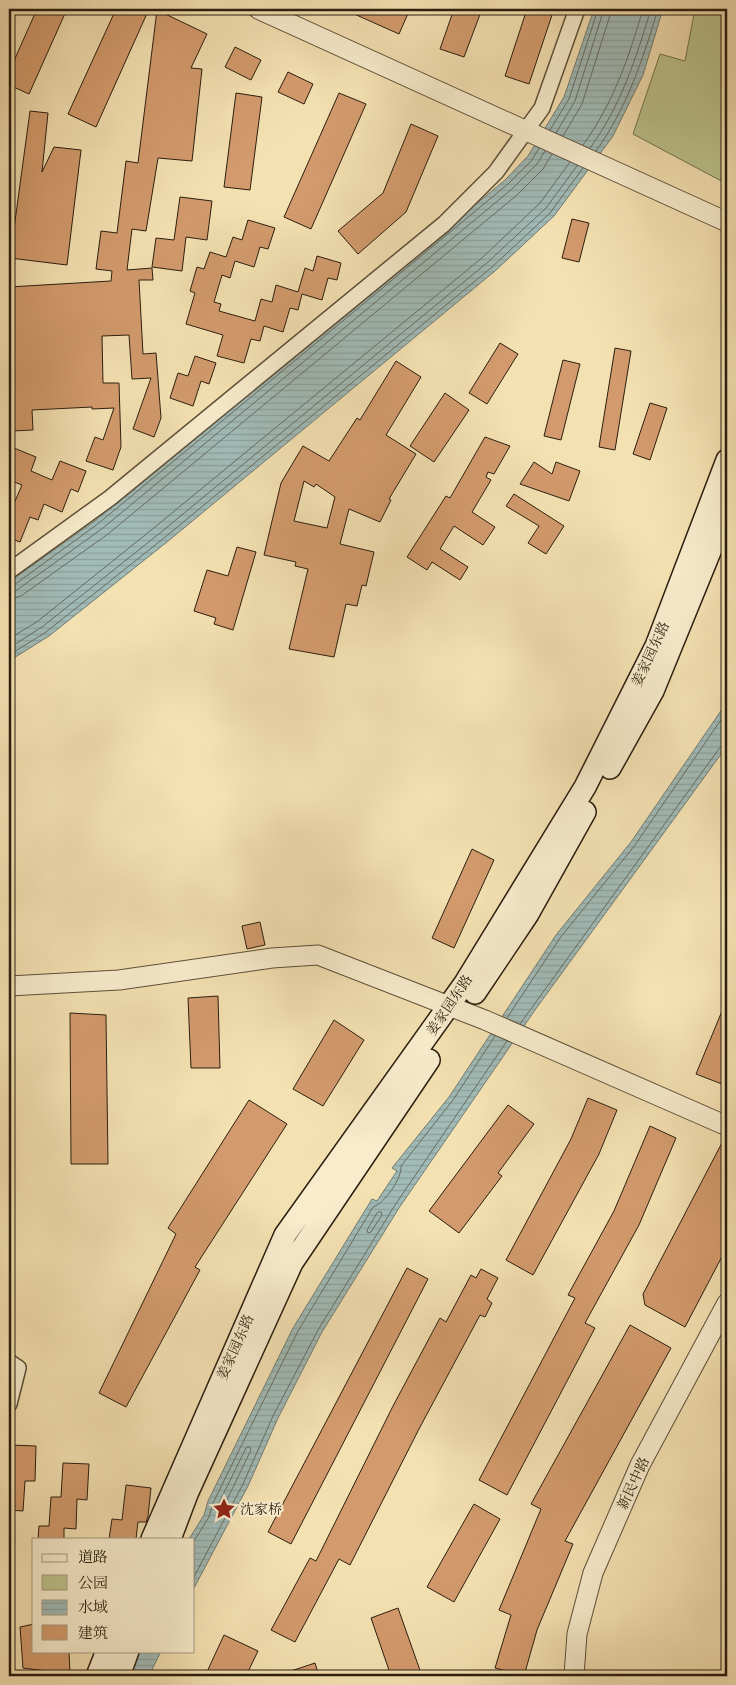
<svg xmlns="http://www.w3.org/2000/svg" width="736" height="1685" font-family="Vollkorn,'Noto Serif SC',serif">
<style>
.green{fill:#bcc38c;stroke:#73704e}
.water{fill:url(#water-rules);stroke:#717c74}
.lines{fill:none;stroke-linecap:round;stroke-linejoin:round}
.shore{stroke:#666c63;stroke-width:1}
.building{fill:#d39b6d;stroke:#2a1e0f;fill-rule:evenodd}
.minor-casing{stroke:#5c4f38;stroke-width:18}
.tertiary-casing{stroke:#5c4f38;stroke-width:21}
.secondary-casing{stroke:#2a1e0f;stroke-width:24}
.minor{stroke:#f8eccd;stroke-width:15}
.tertiary{stroke:#f8eccd;stroke-width:19}
.secondary{stroke:#f8eccd;stroke-width:21}
.labels{text-anchor:middle;stroke-width:4;stroke-linejoin:round;paint-order:stroke}
.street-label{font-size:14px;fill:#2a1e0f;stroke:#f8eccd}
.poi-label{font-size:14px;fill:#2a1e0f;stroke:#f8eccd;text-anchor:start}
</style>
<defs>
<pattern id="water-rules" width="6" height="5" patternUnits="userSpaceOnUse" patternTransform="scale(1.25)"><rect width="6" height="5" fill="#a1bbb7"/><path d="M0 2.5h6" fill="none" stroke="#8ba09c"/></pattern>
</defs>
<rect width="100%" height="100%" fill="#f4e1b2"/>
<filter id="stains"><feTurbulence type="fractalNoise" baseFrequency=".004" numOctaves="4"/><feColorMatrix values="0 0 0 0 .2 0 0 0 0 .09 0 0 0 0 .02 0 0 0 .5 -.17"/></filter>
<radialGradient id="worn" r=".72"><stop offset=".6" stop-color="#630" stop-opacity="0"/><stop offset="1" stop-color="#630" stop-opacity=".3"/></radialGradient>
<path class="green" d="M695,9H727V184L633,134L660,54L685,61Z"/>
<path class="water" d="M594,9H663L643,75L613,136L554,216L495,271L167,542L49,636L9,661V582L96,520L505,180L528,156L564,97Z
M727,702V746L535,1010L399,1208L322,1332L278,1418L248,1486L194,1588V1539H189L204,1515L208,1501L293,1328L372,1199L377,1201L397,1171L392,1168L449,1097L556,935L631,842Z
M134,1651H161L149,1676H123Z"/>
<g class="lines">
<path class="shore" d="M550,130L569,99L598,9
M556,133L575,101L604,9
M563,136L582,104L612,9
M583,145C613,104 629,57 643,9
M590,148C621,106 636,58 651,9
M596,151C627,108 643,59 658,9
M9,586L14,585L99,523L508,184L532,160L539,148
M9,592L17,590L103,528L512,189L537,164L545,151
M9,600L21,596L108,534L517,195L543,169L552,154
M9,639L38,621L155,527L483,257L540,203L570,162
M9,648L42,627L160,533L488,262L546,208L577,166
M9,655L46,632L164,538L492,267L550,213L583,168
M507,1018L560,938L635,845L727,711
M520,1024L721,746L727,744
M381,1212L382,1215L371,1232L368,1233L367,1230L377,1213Z
M250,1447L251,1450L222,1510L219,1511L218,1505L246,1448Z
M194,1541L209,1517L213,1503L298,1331L373,1207C385,1203 402,1178 401,1166L453,1100L495,1036
M194,1577L243,1484L273,1416L318,1330L395,1205L507,1041"/>
</g>
<path class="building" d="M37,9H67L29,94L9,85V72Z
M116,9H149L96,127L68,114Z
M343,9H410L399,34Z
M454,9H482L464,57L440,49Z
M527,9H554L529,84L505,76Z
M157,10L207,34L191,68L202,69L192,161L158,158L146,231L132,229L127,270L152,268L153,280H139L143,354L156,353L161,418L154,437L133,429L151,378L132,379L129,335L102,336L103,383H119L121,447L113,470L86,461L95,437L103,440L114,408L92,409V407L32,410L33,430L12,431L9,287L111,281L112,271L96,269L101,231L117,233L126,161L138,163Z
M235,47L261,60L251,80L225,67Z
M288,72L313,84L304,104L278,92Z
M236,93L262,97L250,190L224,187Z
M339,93L366,104L311,229L284,217Z
M30,111L48,113L42,172L54,147L81,150L67,265L10,258Z
M411,124L438,136L406,212L358,254L338,231L383,193Z
M180,197L212,201L207,240L186,237L182,271L152,267L156,238L174,240Z
M572,219L589,223L579,262L562,258Z
M248,220L275,228L268,249L260,247L254,267L235,261L230,278L222,275L214,302L221,304L219,311L255,321L261,299L272,302L276,285L298,292L305,268L313,271L317,256L341,263L337,280L328,278L322,300L302,294L298,310L290,308L283,332L264,326L260,341L251,339L244,363L217,356L223,335L186,324L195,293L190,291L197,267L204,269L210,252L226,257L233,237L242,240Z
M500,343L518,354L487,404L469,393Z
M615,348L631,351L615,450L599,447Z
M195,356L216,363L209,384L201,381L193,406L170,398L178,373L188,376Z
M563,360L580,364L561,440L544,436Z
M396,361L421,377L386,435L416,454L389,499L391,500L380,522L349,509L340,544L374,552L366,586L362,585L357,606L346,604L334,657L289,649L308,569L295,566L296,562L264,555L281,483L303,446L329,461L357,418L360,420ZM304,481L314,487L316,484L335,497L327,528L294,521Z
M445,393L469,410L434,462L410,446Z
M650,403L667,408L650,460L633,454Z
M485,437L510,446L494,474L488,472L486,477L491,480L472,512L495,527L483,545L454,526L440,549L468,567L460,580L432,562L427,570L407,557L446,496L450,498Z
M9,446L36,457L31,471L52,480L60,461L86,471L78,492L71,489L62,512L44,504L38,520L30,517L20,542L9,538V507L12,508L22,485L9,480Z
M534,462L552,474L556,462L580,471L569,501L520,484Z
M514,494L564,526L546,554L528,543L539,526L506,506Z
M237,547L256,552L233,630L214,624L216,618L194,611L207,570L228,576Z
M472,849L494,860L454,948L432,938Z
M260,922L265,945L247,949L242,926Z
M218,996L220,1068H191L188,998Z
M727,999V1086L696,1074Z
M70,1013L106,1015L108,1164H71Z
M334,1020L364,1040L323,1106L293,1089Z
M588,1098L617,1110L599,1154L533,1275L506,1260L571,1139Z
M249,1100L287,1124L195,1267L200,1270L126,1407L99,1393L176,1234L168,1228Z
M508,1105L534,1124L498,1173L502,1176L459,1233L429,1211Z
M650,1126L676,1138L639,1225L585,1323L595,1328L507,1495L479,1480L575,1298L568,1295L614,1211Z
M725,1137H727V1247L685,1327L645,1305L643,1294Z
M407,1268L428,1279L291,1544L268,1532Z
M481,1269L498,1278L487,1299L492,1303L485,1317L480,1315L419,1429L350,1565L339,1559L295,1642L271,1630L310,1558L316,1561L393,1406L440,1318L446,1322L471,1275L476,1278Z
M630,1325L671,1348L565,1541L573,1544L537,1630L524,1676L495,1668L511,1615L499,1610L541,1509L531,1504Z
M10,1445L36,1446L35,1481H25L23,1511L9,1510Z
M63,1463L89,1464L87,1500L77,1499L76,1529L64,1528V1539H38L39,1526H49L51,1497H61Z
M126,1485L151,1488L148,1516L146,1522H138L136,1539H109L112,1519L122,1520Z
M474,1504L500,1519L454,1602L427,1587Z
M398,1608L422,1676H391L371,1618Z
M34,1624V1651H69L70,1674L23,1668L20,1627Z
M224,1635L258,1651L246,1676H205Z
M315,1663L319,1676H282V1674Z"/>
<g class="lines">
<defs>
<path id="minor" d="M9,571L110,498L444,224L496,172L542,108L577,9
M9,1362L18,1368L9,1404"/>
<path id="tertiary" d="M258,9L727,222
M9,986L119,980L272,958L318,955L485,1020L727,1126
M574,1676L577,1634L593,1573L640,1465L727,1303"/>
<path id="secondary" d="M610,768L653,691L727,510
M475,993L528,914L585,812
M152,1539L285,1235L465,983L585,787L656,646L727,460
M170,1539L187,1494L292,1263L429,1060
M97,1676L107,1651
M119,1676L128,1651"/>
</defs>
<use href="#minor" class="minor-casing"/>
<use href="#tertiary" class="tertiary-casing"/>
<use href="#secondary" class="secondary-casing"/>
<use href="#minor" class="minor"/>
<use href="#tertiary" class="tertiary"/>
<use href="#secondary" class="secondary"/>
</g>
<defs>
<symbol id="sight-bare" viewBox="-9 -9 18 18"><path d="M0-6L1.8-2.2L6-1.7L2.9 1.2L3.7 5.4L0 3.3L-3.7 5.4L-2.9 1.2L-6-1.7L-1.8-2.2Z" fill="#8f2418" stroke="#f8eccd" stroke-width="2.5" paint-order="stroke"/></symbol>
</defs>
<g fill-rule="evenodd">
<use href="#sight-bare" x="208" y="1493" width="32" height="32"/>
</g>
<g class="labels">
<g class="street-label">
<text transform="translate(650 654) rotate(-65)" y="5">姜家园东路</text>
<text transform="translate(449 1005) rotate(-56)" y="5">姜家园东路</text>
<text transform="translate(235 1347) rotate(-66)" y="5">姜家园东路</text>
<text transform="translate(633 1483) rotate(-65)" y="5">新民中路</text>
</g>
<g class="poi-label">
<text x="240" y="1514">沈家桥</text>
</g>
</g>
<rect width="736" height="1685" fill="none" stroke="#f4e1b2" stroke-width="30"/>
<rect x="10" y="10" width="716" height="1665" fill="none" stroke="#2a1e0f" stroke-width="2.5"/>
<rect x="15" y="15" width="706" height="1655" fill="none" stroke="#2a1e0f"/>
<rect x="32" y="1538" width="162" height="115" fill="#f8eccd" stroke="#a69a81"/>
<rect x="42" y="1554" width="25" height="8" fill="#f8eccd" stroke="#a69a81"/>
<text x="78" y="1562" font-size="15" fill="#2a1e0f">道路</text>
<rect x="42" y="1575" width="25" height="15" fill="#bcc38c" stroke="#a69a81"/>
<text x="78" y="1588" font-size="15" fill="#2a1e0f">公园</text>
<rect x="42" y="1600" width="25" height="15" fill="url(#water-rules)" stroke="#a69a81"/>
<text x="78" y="1612" font-size="15" fill="#2a1e0f">水域</text>
<rect x="42" y="1625" width="25" height="15" fill="#d39b6d" stroke="#a69a81"/>
<text x="78" y="1638" font-size="15" fill="#2a1e0f">建筑</text>
<rect width="100%" height="100%" filter="url(#stains)"/>
<rect width="100%" height="100%" fill="url(#worn)"/>
</svg>
